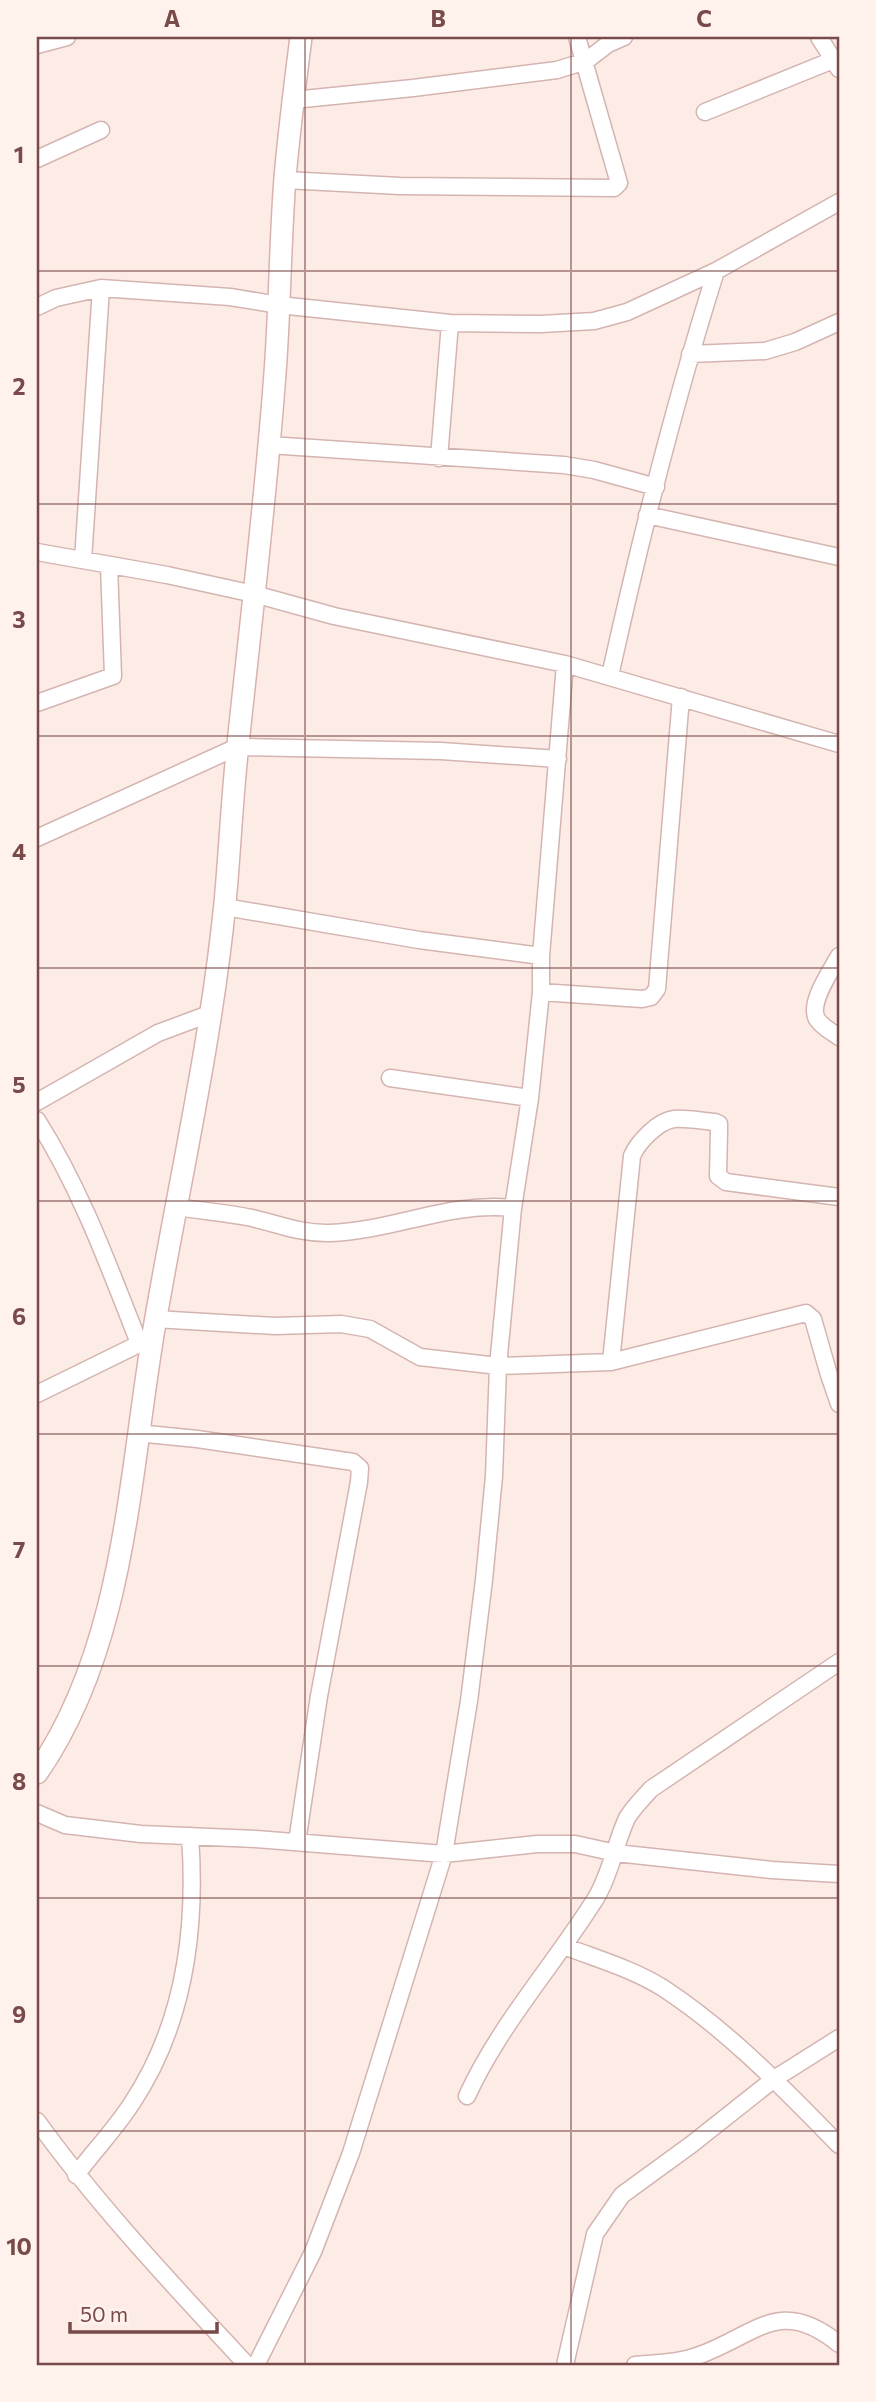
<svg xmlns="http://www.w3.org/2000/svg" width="876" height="2402" font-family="Commissioner,sans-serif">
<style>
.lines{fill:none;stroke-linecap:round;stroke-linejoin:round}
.street-casing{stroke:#d4b4b1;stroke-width:19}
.secondary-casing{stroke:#d8b2ae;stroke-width:24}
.street{stroke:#fff;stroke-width:16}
.secondary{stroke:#fff;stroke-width:21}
.grid{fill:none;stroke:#784a49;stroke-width:2;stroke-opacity:0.55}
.neatline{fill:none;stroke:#784a49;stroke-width:2.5}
.grid-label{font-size:23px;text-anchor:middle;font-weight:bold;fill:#784a49}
</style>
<rect width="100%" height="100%" fill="#fdece6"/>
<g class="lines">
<defs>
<path id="street" d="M819,37L839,69
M37,45L67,37
M293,100L413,88L557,70L586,61L608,44L624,37
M705,112L833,60
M37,159L101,130
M285,180L400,186L614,188L619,183L577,37
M37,307L56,298L101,288L230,297L279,305L450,323L541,324L594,321L627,312L716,271L839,202
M690,354L765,351L795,342L839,322
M269,445L564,465L594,470L656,487
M439,458L450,323
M647,515L839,557
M37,552L167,575L254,594L334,616L565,664L839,744
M83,560L101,288
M610,676C640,540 674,404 716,271
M37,703L113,676L109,565
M37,838L237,747L441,751L558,759
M225,907L419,940L541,956
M839,956C831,971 808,1003 817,1019C822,1027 832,1032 839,1037
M541,992L642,999L651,997L657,989L681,697
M390,1078L530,1098
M37,1102L158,1033L209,1014
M37,1120C81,1189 109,1267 139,1343
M178,1207C202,1211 227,1213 252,1218C278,1224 302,1234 330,1233C392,1231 451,1201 513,1208
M155,1319L275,1326L341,1324L370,1329L420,1357L498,1366L611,1362L806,1313L813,1319L829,1375L839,1404
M611,1362L632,1156C638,1142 658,1121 674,1119C687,1118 702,1121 715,1122L719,1124V1131L718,1176L726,1182L839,1197
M37,1394L147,1340
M137,1433L197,1439L353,1462L360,1468L359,1482L319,1696L297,1842
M37,1813L65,1825L141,1834L256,1839L444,1854L537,1844H575L616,1853L772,1870L839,1874
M564,1946C597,1959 633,1969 663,1988C729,2031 784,2089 839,2145
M467,2096C500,2024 554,1965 596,1898C611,1873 615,1844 627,1818C633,1808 643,1798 651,1789L839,1662
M37,2121C100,2208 174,2286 247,2365
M76,2175C94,2151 116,2128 132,2103C185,2023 197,1930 190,1836
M256,2365L313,2252L351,2153L444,1854L469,1701L484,1580L494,1476L498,1366L513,1208L530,1098L541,992V956L565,664
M565,2365L595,2234L622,2195L692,2144L774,2079L839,2038
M635,2365C657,2363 679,2363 700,2355C757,2334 780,2296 839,2344"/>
<path id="secondary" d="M37,1773C126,1645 129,1473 155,1323C179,1183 211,1044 225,903C230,850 232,797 238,744C251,620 266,497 275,373C280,308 280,243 285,178C289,131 295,84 301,37"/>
</defs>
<use href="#street" class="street-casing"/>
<use href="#secondary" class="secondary-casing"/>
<use href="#street" class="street"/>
<use href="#secondary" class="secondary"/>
</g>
<path class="grid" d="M305,37V2365M571,37V2365M37,271H839M37,504H839M37,736H839M37,968H839M37,1201H839M37,1434H839M37,1666H839M37,1898H839M37,2131H839"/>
<rect width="876" height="2402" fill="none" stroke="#fff2ed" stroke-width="77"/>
<path d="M70 2322v10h147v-10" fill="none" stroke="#784a49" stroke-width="3.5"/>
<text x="80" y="2322" font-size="21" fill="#784a49" stroke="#fff2ed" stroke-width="5" paint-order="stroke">50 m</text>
<rect x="38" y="38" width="800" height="2326" class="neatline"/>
<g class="grid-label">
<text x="172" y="27">A</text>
<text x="438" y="27">B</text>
<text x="704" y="27">C</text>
<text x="19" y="163">1</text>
<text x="19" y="395">2</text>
<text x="19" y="628">3</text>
<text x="19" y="860">4</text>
<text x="19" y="1093">5</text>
<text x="19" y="1325">6</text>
<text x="19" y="1558">7</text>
<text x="19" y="1790">8</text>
<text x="19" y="2023">9</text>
<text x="19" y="2255">10</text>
</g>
</svg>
